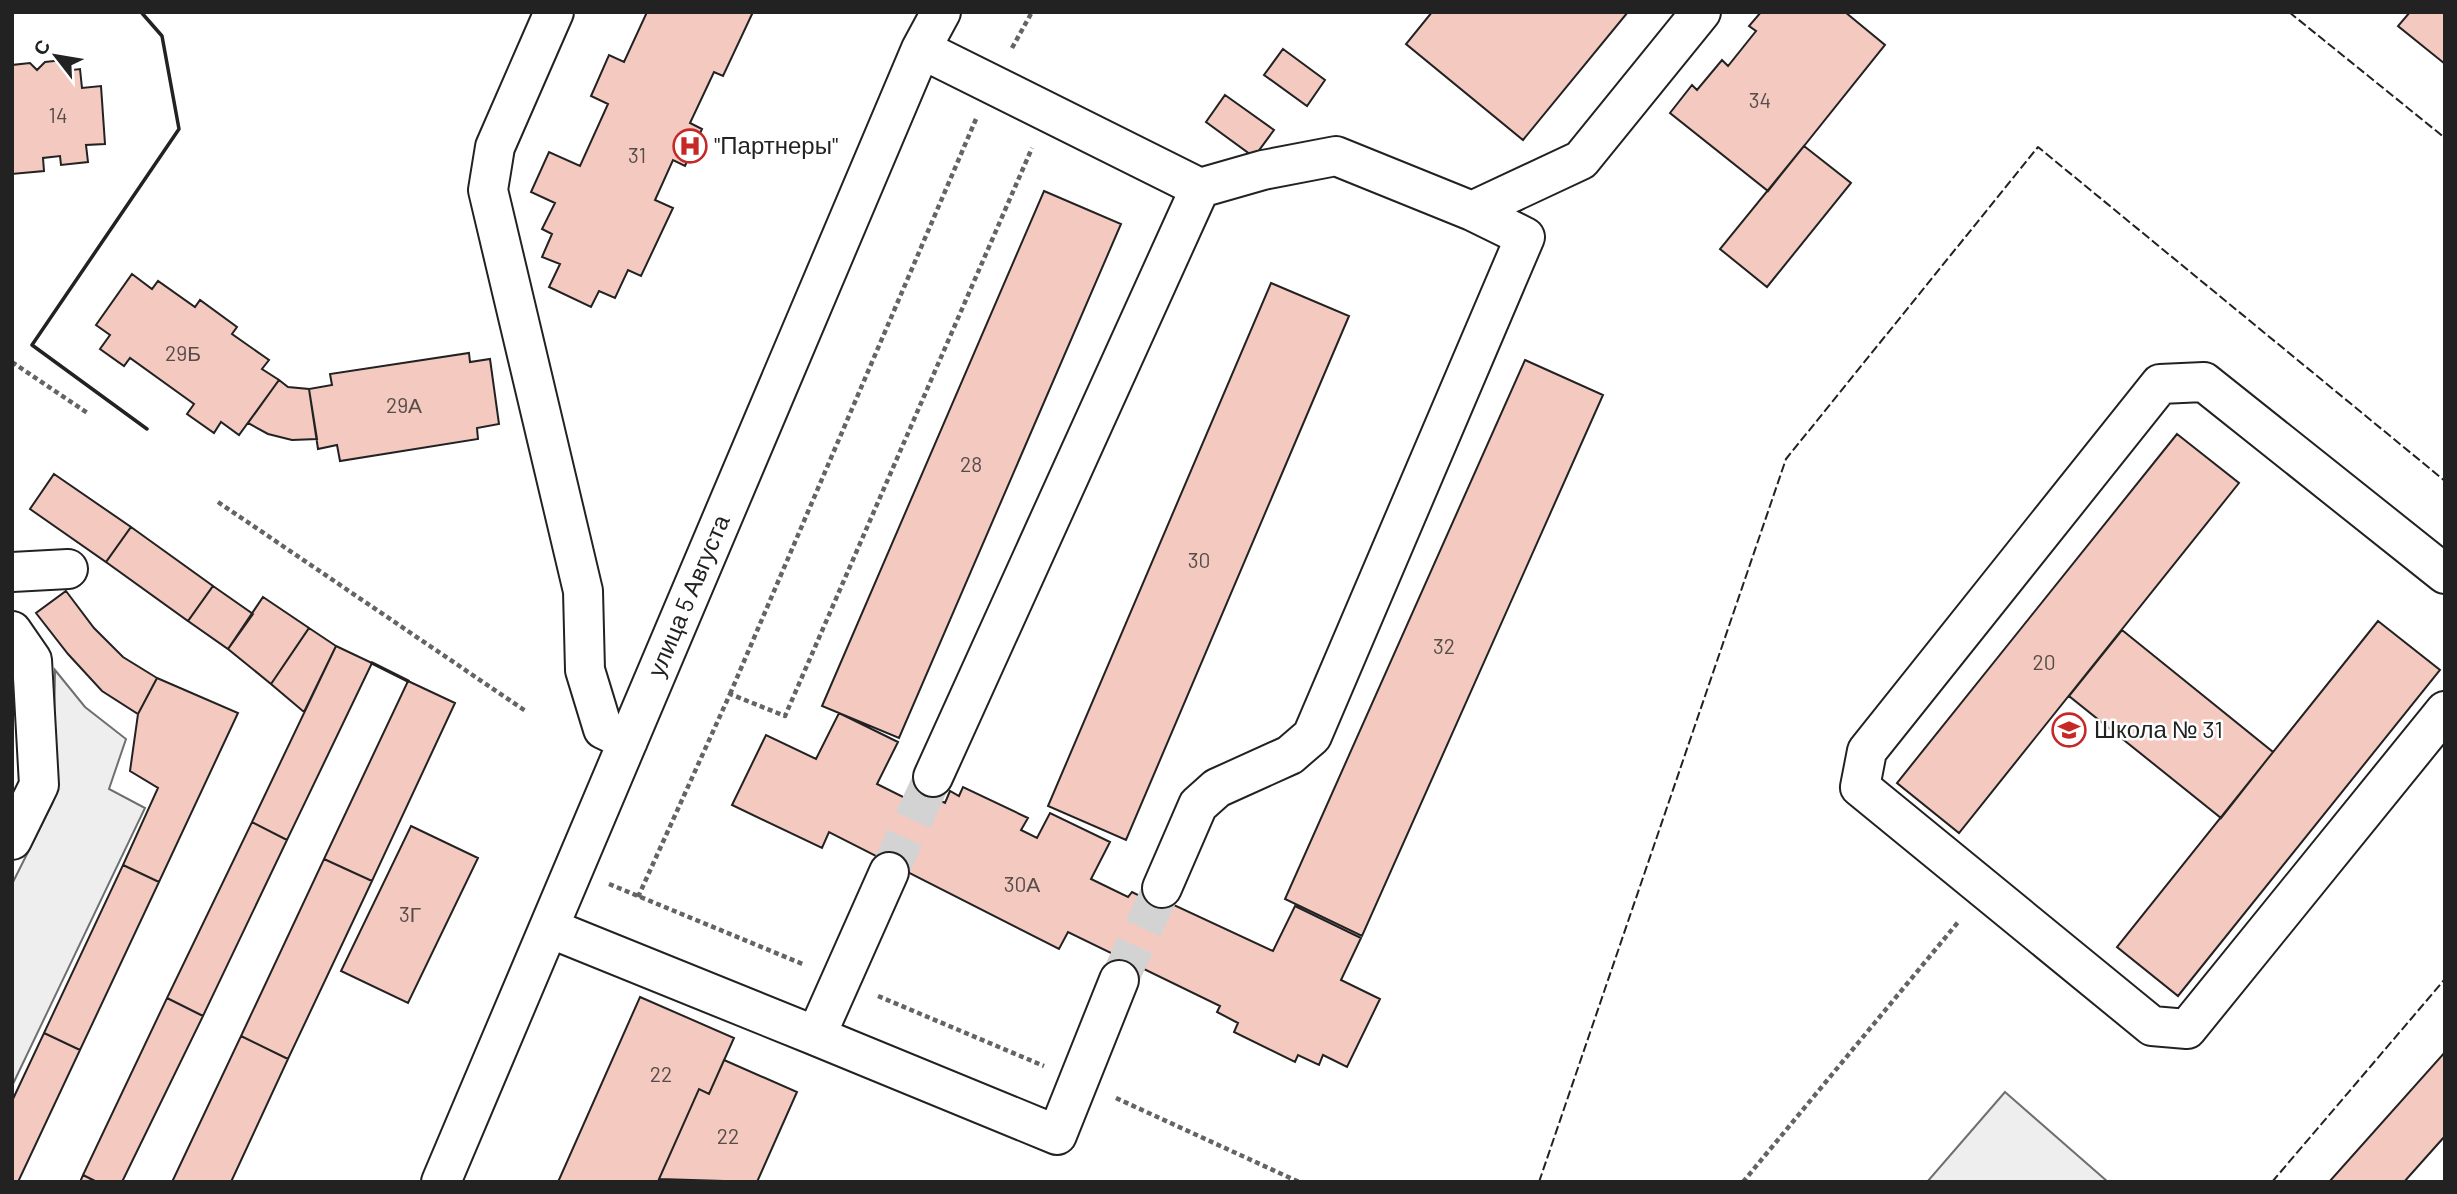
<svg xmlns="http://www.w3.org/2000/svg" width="2457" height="1194" font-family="Barlow,sans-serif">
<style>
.green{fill:#eee;stroke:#6f6f6f;stroke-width:2}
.building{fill:#f3c9c0;stroke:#222;stroke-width:2}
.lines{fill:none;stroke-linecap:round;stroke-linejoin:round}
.minor-tunnel{stroke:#d3d3d3;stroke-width:38;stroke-dasharray:38 19;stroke-linecap:butt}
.minor-casing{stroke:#222;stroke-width:42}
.path{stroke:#646464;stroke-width:4.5;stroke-dasharray:5 3.5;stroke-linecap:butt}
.minor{stroke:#fff;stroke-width:38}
.fence{stroke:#222;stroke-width:2;stroke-dasharray:9 3.5;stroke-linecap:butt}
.wall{stroke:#222;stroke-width:3.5}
.labels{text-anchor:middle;stroke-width:5;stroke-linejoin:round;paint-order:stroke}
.number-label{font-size:21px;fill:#564c4a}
.poi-label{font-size:24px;fill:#222;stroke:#fff;text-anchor:start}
.street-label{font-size:24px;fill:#222;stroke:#fff}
</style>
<rect width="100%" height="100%" fill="#fff"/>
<path class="green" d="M55,670L85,707L126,739L109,789L145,808L12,1086V884L53,802Z
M2005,1092L2108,1182H1927Z"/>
<path class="building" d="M647,12H753L723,76L714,72L690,123L702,129L685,166L673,160L655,200L673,208L641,276L628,270L615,298L599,291L591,307L549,287L560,264L542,257L552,234L542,229L555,203L531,192L549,152L580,166L608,104L591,96L609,55L624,62Z
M1432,12H1628L1523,140L1406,44Z
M1761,12H1845L1885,45L1768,191L1670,113L1692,85L1697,90L1722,60L1728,66L1756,31L1749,26Z
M2410,12H2445V64L2398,26Z
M1283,49L1325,80L1307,106L1264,75Z
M63,60L64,71L80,69L82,88L101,86L105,144L86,145L88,162L61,165L60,156L43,158L44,171L12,174V65L30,63L37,70L45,62Z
M1225,95L1274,130L1254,157L1206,122Z
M1804,146L1851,183L1767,287L1720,249Z
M1044,191L1121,224L899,738L822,706Z
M132,274L152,289L158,281L195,307L200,300L237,327L232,334L269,360L262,369L279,380L239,435L221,422L214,433L187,414L194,404L130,358L124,366L100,349L110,335L96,325Z
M1271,283L1349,316L1126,840L1048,806Z
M469,353L470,362L490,359L499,424L477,428L478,439L340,461L337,445L318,449L309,389L332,385L330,374Z
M1525,360L1603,395L1362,936L1285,899Z
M279,380L288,387L309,389L317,439L292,440L268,434L248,423Z
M2177,434L2239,483L1959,833L1897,783Z
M54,474L131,527L106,562L30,509Z
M131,527L213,586L188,621L106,562Z
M213,586L253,614L228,649L188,621Z
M66,591L94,628L123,657L157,678L138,714L102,691L68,654L36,613Z
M263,597L309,628L271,684L228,649Z
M2378,621L2440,670L2178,996L2117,947Z
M309,628L336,646L304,712L271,684Z
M2122,630L2273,752L2221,818L2069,696Z
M336,646L372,663L287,840L252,822Z
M157,678L238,713L159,882L123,865L158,788L130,771L138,714Z
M408,681L455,703L372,881L324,859Z
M839,713L898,742L877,784L917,804L923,792L945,803L950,791L959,796L963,787L1028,818L1021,830L1037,838L1050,813L1110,842L1091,879L1128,897L1132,892L1156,904L1159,898L1273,951L1295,906L1361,938L1341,980L1380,999L1347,1067L1323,1055L1319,1065L1298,1055L1295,1062L1234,1032L1238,1023L1217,1012L1220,1006L1068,932L1059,949L829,832L822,848L732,805L766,735L816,759Z
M252,822L287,840L203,1016L167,998Z
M411,826L478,858L408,1003L341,971Z
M324,859L372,881L288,1059L241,1036Z
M123,865L159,882L80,1050L44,1033Z
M640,997L734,1038L709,1094L699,1089L659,1179L665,1182H558Z
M167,998L203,1016L122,1182H97L83,1175Z
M44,1033L80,1050L18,1182H12V1101Z
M241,1036L288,1059L231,1182H172Z
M2445,1052V1136L2404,1182H2329Z
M724,1060L797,1092L757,1182L659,1179L699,1089L709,1094Z
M83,1175L97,1182H80Z"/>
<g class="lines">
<path class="minor-tunnel" d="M889,872L933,777
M1119,980L1162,888"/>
<defs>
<path id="minor" d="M554,12L495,147L488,190L583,591L585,670L603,729L628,741
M921,49L1200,188L1263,170L1336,156L1472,211L1581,160L1701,12
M12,572L68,569
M2445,574L2204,382L2160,384L1867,751L1860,787L2152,1026L2187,1029L2445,711
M12,631L32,660L39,785L12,840
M933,777L1200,188
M1162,888L1198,805L1217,788L1290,755L1312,736L1525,237L1472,211
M549,928L816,1036L889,872
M816,1036L1057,1135L1119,980
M441,1182L921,49L941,12"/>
</defs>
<use href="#minor" class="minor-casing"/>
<path class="path" d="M1012,48L1032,12
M12,362L89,414
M218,502L527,712
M730,694L976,119
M609,884L805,965
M638,897L730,694L785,716L1032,148
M878,996L1044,1066
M1116,1098L1299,1182
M1743,1182L1959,921"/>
<use href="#minor" class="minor"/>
<path class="fence" d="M2289,12L2445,138
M12,716V717
M1539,1182L1786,459L2038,147L2445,481
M2272,1182L2445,979"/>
<path class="wall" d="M141,12L162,36L179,129L32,345L147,429
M372,663L408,681"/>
</g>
<defs>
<symbol id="hospital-ring" viewBox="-11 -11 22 22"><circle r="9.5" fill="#fff" stroke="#c62828" stroke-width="1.5"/><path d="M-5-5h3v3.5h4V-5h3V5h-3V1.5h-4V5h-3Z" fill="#c62828"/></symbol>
<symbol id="school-ring" viewBox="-11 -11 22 22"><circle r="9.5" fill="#fff" stroke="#c62828" stroke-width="1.5"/><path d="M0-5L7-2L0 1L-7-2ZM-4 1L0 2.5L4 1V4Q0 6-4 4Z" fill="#c62828"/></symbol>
</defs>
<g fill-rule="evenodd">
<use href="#hospital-ring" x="671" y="127" width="38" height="38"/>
<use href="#school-ring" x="2050" y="711" width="38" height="38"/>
</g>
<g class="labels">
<g class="number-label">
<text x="1760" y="108">34</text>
<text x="58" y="123">14</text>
<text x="637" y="163">31</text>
<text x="183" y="361">29Б</text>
<text x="404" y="413">29А</text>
<text x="971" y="472">28</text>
<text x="1199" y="568">30</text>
<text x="1444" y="654">32</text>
<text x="2044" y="670">20</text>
<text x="1022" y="892">30А</text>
<text x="410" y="922">3Г</text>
<text x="661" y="1082">22</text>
<text x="728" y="1144">22</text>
</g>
<g class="poi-label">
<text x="714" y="154">"Партнеры"</text>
<text x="2094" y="738">Школа № 31</text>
</g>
<g class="street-label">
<text transform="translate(689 596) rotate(-67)" y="8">улица 5 Августа</text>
</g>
</g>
<rect width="2457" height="1194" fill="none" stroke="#222222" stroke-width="28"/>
<g transform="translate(56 56) rotate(301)" stroke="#ffffff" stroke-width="5" paint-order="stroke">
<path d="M0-5L12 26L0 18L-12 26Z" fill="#222222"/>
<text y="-10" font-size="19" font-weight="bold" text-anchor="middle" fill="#222222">С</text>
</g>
</svg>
